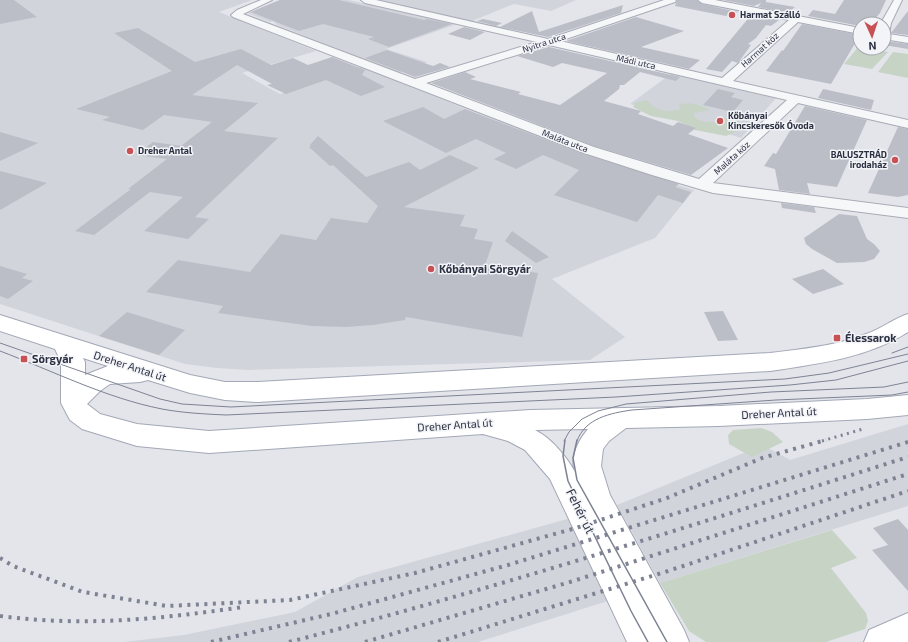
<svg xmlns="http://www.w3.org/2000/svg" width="908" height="642" font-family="'Exo 2',sans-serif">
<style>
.built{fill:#d2d4dc}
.green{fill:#c7d4c5}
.building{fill:#bbbec7}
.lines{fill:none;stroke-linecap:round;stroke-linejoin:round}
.minor-casing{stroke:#a8abb5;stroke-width:2}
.major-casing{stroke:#a3a8b6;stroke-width:2}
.minor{fill:#f6f7f9;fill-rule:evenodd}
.major{fill:#fff;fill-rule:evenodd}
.tram-far1{stroke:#7e8393;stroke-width:1}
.tram{stroke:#7e8393;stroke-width:1.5}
.rail-far1{stroke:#7e8393;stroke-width:3;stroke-dasharray:2 4.5;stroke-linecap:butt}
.rail{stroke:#7e8393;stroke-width:4;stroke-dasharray:3 5.5;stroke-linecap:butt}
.poi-dot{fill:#c75154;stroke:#f3f4f8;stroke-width:1.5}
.labels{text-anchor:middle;stroke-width:3;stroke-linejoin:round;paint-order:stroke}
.far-poi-label{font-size:9px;font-weight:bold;fill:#2c3142;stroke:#f3f4f8;text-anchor:start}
.far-street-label{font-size:9px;fill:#2c3142;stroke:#f3f4f8}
.poi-label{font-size:11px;font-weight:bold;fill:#2c3142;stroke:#f3f4f8;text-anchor:start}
.street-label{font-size:11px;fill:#2c3142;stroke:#f3f4f8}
.near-street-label{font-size:13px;fill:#2c3142;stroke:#f3f4f8}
</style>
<rect width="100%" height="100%" fill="#e3e5eb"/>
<path class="built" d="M0,0H252L219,12L316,51L242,73L280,94L361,67L593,160L694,190L655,238L552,279L625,337L590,360L248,370L217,368L185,364L0,304Z
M280,0H348L457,24L386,49L427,62L400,73L277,25L273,21L270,22L247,13Z
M377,0H576L551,11L514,4L472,21Z
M672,73L777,97L741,138L630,104Z
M908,424V506L660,583L617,505L763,445L790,460Z
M571,518L611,600L478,642H124L184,635L295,612L358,577Z"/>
<path class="green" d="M859,46L860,48L888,52L872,69L844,64Z
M893,52L908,54V78L878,72Z
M647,100C655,111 668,113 680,109L679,104C691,102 700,105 710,110L694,113L695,118L704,122H715L724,118L741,122L737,131L726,136L695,130L689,126L678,121L651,116L633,107L635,103Z
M761,428L772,432L783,442L752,457L729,444L728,435L733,430Z
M832,530L857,558L831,568L866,613L868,621L865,629L826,642H706L689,631L660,583Z"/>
<path class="building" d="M0,0H14L37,17L0,24Z
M280,0H339L424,20L427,19L452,24L389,47L368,39L374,37L323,24L299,31L251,12Z
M677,0H697L702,4L738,12L726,16L675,6Z
M723,0H766V2L795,7L788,13L758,7L761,3L754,6Z
M844,0H886L880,13L870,24H860V26L808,16L813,10L835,14Z
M623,5L621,13L548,37L500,27L532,11L539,32Z
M908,11V35L891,33Z
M752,14L779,20L771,26L766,25L756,38L748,44L751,45L738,63L732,61L722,72L706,69Z
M636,17L684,31L641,47L700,60L689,69L566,41Z
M483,19L502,23L496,26L477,21Z
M802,24L860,35L831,84L766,71L782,50L783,51Z
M464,27L485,32L470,40L448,34Z
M138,28L195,62L241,49L271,65L293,58L308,65L332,57L365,70L362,75L385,87L361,96L326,80L286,94L267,85L272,84L237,65L192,95L258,103L224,131L278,138L195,217L209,219L188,239L144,231L183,197L150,192L94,235L75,231L131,189H128L167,159L136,155L153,142L181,146L212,122L164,115L143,130L102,120L110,117L76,109L172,71L114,33Z
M885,41L908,44V49L884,45Z
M549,47L680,77L676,81L640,72L624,85H620L619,89L604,101L641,111L638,114L673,126L678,122L696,128L688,134L728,148L691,175L594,146L431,83L465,72L476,77L470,79L521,92L518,94L560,105L607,73L562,63L553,67L517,56Z
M387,50L433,66L440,63L450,67L415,77L365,58Z
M718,89L735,93L731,97L743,100L733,112L703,105Z
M823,89L874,100L871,110L818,98Z
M805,106L867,120L837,187L807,183L810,194L779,190L775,169L764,166L773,153L776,154Z
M423,107L444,119L465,109L584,154L679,184L675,187L691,192L683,203L658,195L637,222L554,195L579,170L543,155L516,169L494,159L506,153L476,139L446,153L383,121Z
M898,127L908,129V195L898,197L868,193Z
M0,132L38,143L0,161Z
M318,136L366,177L409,162L420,170L450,155L479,168L404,207L465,215L460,226L478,229L474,239L493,242L484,268L488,266L538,273L522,337L406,317L405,320L373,325L346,327L312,326L218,313L223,306L146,292L178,260L250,272L281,234L316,240L331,218L367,223L378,206L333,165L330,166L309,147L311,146L310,145Z
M0,171L47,183L0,210Z
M781,203L814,207L816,213L782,208Z
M839,214L857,216L867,239L874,244L880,251L874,259L864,262L837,263L812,249L806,244L804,238Z
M512,231L549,257L536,263L505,241Z
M0,266L27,274L22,278L33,281L8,299L0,296Z
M823,269L844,284L813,294L792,279Z
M723,311L738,340L718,341L704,312Z
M127,312L185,330L159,355L99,336Z
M898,519L908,530V591L872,550L888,545L873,528Z"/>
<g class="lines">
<defs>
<path id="minor" d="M261,0H272L243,14L415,79L537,42L365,3L361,0H376L548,39L664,0H676L675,2L560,41L722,78L789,20L702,3L698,0H715L860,28V34L798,22L733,81L908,120V128L798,103L713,183L908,208V218L713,193L652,175L584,153L233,17L231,15L237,10ZM549,45L787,100L699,179L594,147L426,83Z
M894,0H902L891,23L889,34L908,37V43L884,39V24L881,23Z"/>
<path id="major" d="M908,314V332C867,358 817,364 770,371L258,402L225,400L190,393L148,380L140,382L110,384L100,391L87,404L100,414L137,424L209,431L530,410L719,406L867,399L908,395V415L867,419L719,426L626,428L609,441L603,449L601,466L610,495L684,630L689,642H627L550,479L525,450L508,441L483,434L209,453L137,446L82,429L70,420L61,403V362L55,349L0,331V315L190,375L225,382H258L770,353C802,349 836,346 866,334C881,329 893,319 908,314ZM83,358L108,366L85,375V362ZM588,429C578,441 570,457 575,472C567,457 551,438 535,430Z
M908,613V642H864L869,630Z"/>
</defs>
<use href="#minor" class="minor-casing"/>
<use href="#major" class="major-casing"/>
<use href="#minor" class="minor"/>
<use href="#major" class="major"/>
<path class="tram-far1" d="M0,343L160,399L182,404L231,407L785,379L829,373L908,354
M0,351C53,371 106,398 162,409C183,413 205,414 226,415L616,397L790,385L836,380L908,361
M892,353L908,347
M564,441L569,432L582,419L598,411L626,404L771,392L884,387L908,382
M577,441C585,418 611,413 632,410L776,400L892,395L908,392"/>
<path class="tram" d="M565,440L563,456L568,481L631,611L648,642
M577,440L573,458L577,480L667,642"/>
<path class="rail-far1" d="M822,441L863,429"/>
<path class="rail" d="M0,558L13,566L83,592L167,606L290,600L415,573L576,528L667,498L762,458L826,440
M0,616C84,627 160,619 243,607
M211,642L331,614L508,565L908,442
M289,642C498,588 703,522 908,457
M365,642L570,582L908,474
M438,642L668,571L908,491"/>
</g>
<g class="poi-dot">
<circle cx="732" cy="15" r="4"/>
<circle cx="720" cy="121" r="4"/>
<circle cx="130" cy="151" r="4"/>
<circle cx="895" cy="160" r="4"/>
<circle cx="431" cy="269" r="4"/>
<rect x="833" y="334" width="8" height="8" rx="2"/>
<rect x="20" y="355" width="8" height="8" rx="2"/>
</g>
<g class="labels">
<g class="far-poi-label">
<text x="740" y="18">Harmat Szálló</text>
<text x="728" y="119">Kőbányai<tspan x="728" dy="10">Kincskeresők Óvoda</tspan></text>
<text x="138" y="154">Dreher Antal</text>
<text x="887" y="158" text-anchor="end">BALUSZTRÁD<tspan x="887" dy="10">irodaház</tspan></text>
</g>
<g class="far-street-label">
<text transform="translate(544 43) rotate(-18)" y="3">Nyitra utca</text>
<text transform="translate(760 50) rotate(-42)" y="3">Harmat köz</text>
<text transform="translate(636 62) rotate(13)" y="3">Mádi utca</text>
<text transform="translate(565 141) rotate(21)" y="3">Maláta utca</text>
<text transform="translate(732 158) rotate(-42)" y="3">Maláta köz</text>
</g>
<g class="poi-label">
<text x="439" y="273">Kőbányai Sörgyár</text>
<text x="845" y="342">Élessarok</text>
<text x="32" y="363">Sörgyár</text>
</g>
<g class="street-label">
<text transform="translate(130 366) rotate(18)" y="4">Dreher Antal út</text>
<text transform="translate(779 413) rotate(-3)" y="4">Dreher Antal út</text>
<text transform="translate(455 425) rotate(-4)" y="4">Dreher Antal út</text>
</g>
<g class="near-street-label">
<text transform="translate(581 511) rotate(64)" y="5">Fehér út</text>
</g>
</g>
<g transform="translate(872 36) rotate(177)"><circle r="19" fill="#f3f4f8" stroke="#a3a6af"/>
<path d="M0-3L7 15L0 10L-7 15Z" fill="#c75154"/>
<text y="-6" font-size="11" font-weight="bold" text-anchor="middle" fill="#2c3142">N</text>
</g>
</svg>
